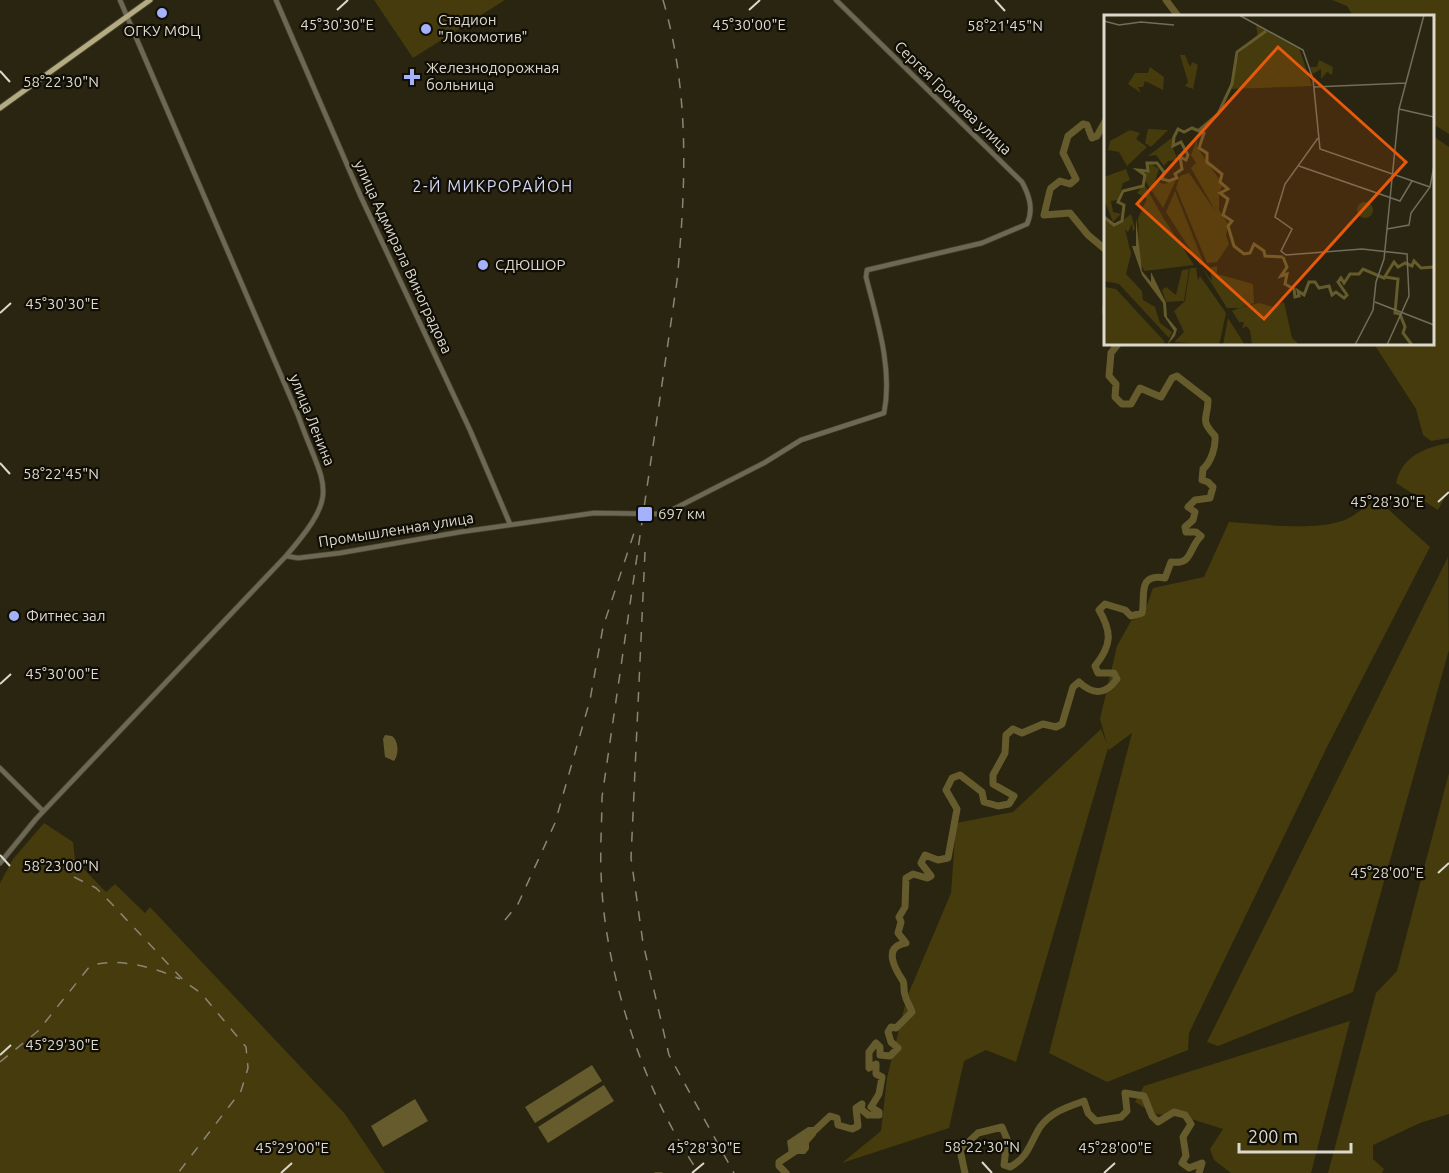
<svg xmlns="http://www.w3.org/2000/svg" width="1449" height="1173" font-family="Ubuntu,sans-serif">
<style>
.green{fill:#453b0d}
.water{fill:#655b2c}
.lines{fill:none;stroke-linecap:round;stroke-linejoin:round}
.stream{stroke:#655b2c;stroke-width:1.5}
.river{stroke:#655b2c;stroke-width:7}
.minor-casing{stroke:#46422e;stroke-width:6}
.major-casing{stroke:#46422e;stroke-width:7}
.minor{stroke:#6c6854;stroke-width:4.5}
.major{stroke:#b4ab82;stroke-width:5}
.rail{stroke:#8a8676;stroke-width:1.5;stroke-dasharray:10 10;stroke-linecap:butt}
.ticks{fill:none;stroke:#dcd9cc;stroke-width:2}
.poi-dot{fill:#a4b2fc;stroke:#100e06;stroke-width:2}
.labels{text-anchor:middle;stroke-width:4.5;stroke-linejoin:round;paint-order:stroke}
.poi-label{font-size:15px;fill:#dcd9cc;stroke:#100e06;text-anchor:start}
.street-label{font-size:15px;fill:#dcd9cc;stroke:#100e06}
.neighbourhood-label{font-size:16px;letter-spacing:1.5px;fill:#d1d7f4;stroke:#100e06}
.inset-river{fill:none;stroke:#655b2c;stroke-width:3}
.inset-road{fill:none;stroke:#716d5b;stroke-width:1.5}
.view{fill:#e8590c;fill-opacity:0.15;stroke:#e8590c;stroke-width:3}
.inset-edge{fill:none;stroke:#dcd9cc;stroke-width:3}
.ticks-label{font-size:15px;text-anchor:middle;fill:#dcd9cc;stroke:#100e06;stroke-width:4.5;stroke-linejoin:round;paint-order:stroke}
</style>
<rect width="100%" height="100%" fill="#2a2510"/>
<path class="green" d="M374,0H505L413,58Z
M1332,0H1449V134L1433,124L1432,16H1353L1347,6Z
M1433,136L1449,147V438L1431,441L1423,435L1416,409L1374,344H1432Z
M1449,443V490L1438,510L1396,483C1402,456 1424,448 1449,443Z
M1379,501L1430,547L1327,747L1189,1033L1188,1050L1107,1082L1049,1053L1132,733L1109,750L1108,748L1016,1062L986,1050L964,1061L949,1128L842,1163L881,1131L887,1078L907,997L951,893L956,823L1013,812L1101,729L1107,744L1100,719L1117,646L1131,621L1144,614L1153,588L1204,577L1229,522C1261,524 1312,531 1342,521C1356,517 1364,504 1379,501Z
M1448,557L1449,650L1353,992L1218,1046L1207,1042Z
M1449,773V1114L1420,1123L1373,1145V1159L1384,1169L1382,1173H1328L1376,993L1397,971Z
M44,823L73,842L75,860L106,892L115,884L145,913L150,907L345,1114L385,1173H0V883L13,859Z
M1350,1021L1311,1173H1231L1214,1160L1210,1149L1223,1129L1188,1118L1155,1114L1135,1102L1144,1086Z"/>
<path class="water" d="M385,735L392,736C399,741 399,755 394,761L385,757L383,739Z
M592,1065L602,1081L535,1123L525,1107Z
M604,1085L614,1101L548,1143L538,1127Z
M415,1099L428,1121L383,1147L371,1126Z
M808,1127H816V1135L809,1143V1149L805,1154H789L787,1141Z"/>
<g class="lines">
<path class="stream" d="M655,1173H662"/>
<path class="river" d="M1166,0L1178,16
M1051,188L1060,181L1070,184L1076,179L1063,153L1068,136L1083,124L1087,125L1092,138L1097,136L1106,120
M1050,190L1044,215L1070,213L1088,235L1106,250
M1106,307V313
M810,1135L830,1116L837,1118L838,1125L852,1129L858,1126L856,1108L862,1104L861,1109L868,1115H879V1112L871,1107L879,1094L882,1077L876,1074V1064L869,1068V1052L876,1043L880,1047V1055L890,1056L898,1048L891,1042L888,1032L891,1027L896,1028L912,1012C910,1005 906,1001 905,995C903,990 905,985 903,981C895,969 882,947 906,943L898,933L901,922L899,917L905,907L906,878L913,874L927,878L931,876L921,863L925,855L938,860L948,858L957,809L946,790L952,778L960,775L982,792L984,802L998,806L1009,804L1014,796L993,784V775L1005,753L1006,735L1013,729L1022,733L1043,724L1056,727L1062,724L1073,687L1079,682C1094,696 1106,694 1117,679L1114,673H1098L1095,666C1112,645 1112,632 1099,610L1105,604L1125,610L1131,616L1142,613C1146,597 1136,573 1165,578L1171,562C1193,565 1188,549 1201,536L1196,532H1186L1185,527L1193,520L1195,512L1188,507L1195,500L1210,498L1213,487L1208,482L1202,480L1203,469C1211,462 1216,447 1215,436C1199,419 1208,419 1208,400L1177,376L1172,378L1161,397L1140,388L1131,404H1122L1115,397L1116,384L1109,376L1111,353L1118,344
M786,1173L779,1166V1162L797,1150
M965,1173L960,1150L978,1133L1002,1127L1007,1139L1004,1165L1010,1167C1028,1158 1030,1143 1040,1127C1051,1112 1067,1107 1084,1101L1088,1113L1096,1121L1121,1117L1127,1111L1125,1093L1144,1096L1152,1116L1158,1122L1174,1112L1185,1115L1191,1124L1183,1137L1186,1156L1182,1163L1189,1168L1202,1163L1199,1173"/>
<defs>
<path id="minor" d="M276,0L361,197L470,430L510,524
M286,556L298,558L340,553L460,532L594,513L664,514L764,463L801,440L884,413C893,369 877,320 866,277L867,270L982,243L1027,224C1034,209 1029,195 1022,182L836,0
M0,768L43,811
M0,863L36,819L286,556C343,490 324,489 298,415L120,0"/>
<path id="major" d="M0,108L150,0"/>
</defs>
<use href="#minor" class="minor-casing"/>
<use href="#major" class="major-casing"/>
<use href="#minor" class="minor"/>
<use href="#major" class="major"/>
<path class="rail" d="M663,0C690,92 686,186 677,281L602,797C602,821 600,846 601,870C603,969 643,1091 699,1173
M645,552L631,858L643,943L669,1055L734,1173
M74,877L96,888L110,902L185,982L201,993L246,1047L248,1068L241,1091L178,1173
M505,920L518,904L555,823L590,700L603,627L634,533
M0,1062L38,1031L90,966C117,957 154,967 180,979"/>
</g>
<path class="ticks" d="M995,0L1005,11M337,10L348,0M749,10L760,0M0,71L10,82M0,313L11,303M0,463L10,474M1438,502L1449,492M0,684L11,674M0,855L10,866M1438,873L1449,863M0,1055L11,1045M982,1162L992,1173M281,1173L292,1163M692,1173L704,1163M1104,1173L1115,1163"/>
<g class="poi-dot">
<circle cx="162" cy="13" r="6"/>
<circle cx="426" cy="29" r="6"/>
<path d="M409 68h6v6h6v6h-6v6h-6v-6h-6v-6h6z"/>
<circle cx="483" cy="265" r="6"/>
<rect x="637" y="506" width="16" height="16" rx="3"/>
<circle cx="14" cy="616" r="6"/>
</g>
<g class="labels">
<g class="poi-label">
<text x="438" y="25">Стадион<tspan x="438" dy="17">"Локомотив"</tspan></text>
<text x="162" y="36" text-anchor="middle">ОГКУ МФЦ</text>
<text x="426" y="73">Железнодорожная<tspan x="426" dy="17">больница</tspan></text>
<text x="495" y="270">СДЮШОР</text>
<text x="658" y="519">697 км</text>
<text x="26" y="621">Фитнес зал</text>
</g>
<g class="street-label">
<text transform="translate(953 98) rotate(44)" y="5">Сергея Громова улица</text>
<text transform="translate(403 257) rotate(65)" y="5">улица Адмирала Виноградова</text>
<text transform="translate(312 420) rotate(68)" y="5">улица Ленина</text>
<text transform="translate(396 530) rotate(-9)" y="5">Промышленная улица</text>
</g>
<g class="neighbourhood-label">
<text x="493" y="192">2-Й МИКРОРАЙОН</text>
</g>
</g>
<g transform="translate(1104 15)">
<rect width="330" height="330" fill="#2a2510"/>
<path d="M152,10L195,33L208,71L125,74L135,38L154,22ZM76,40H81L86,52L88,47L94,50L89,74L81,71L84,67ZM215,45L229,52L228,60L223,57L217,64V54L209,59L206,52H213ZM46,52L60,62L59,75L41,66L39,72H34L37,78L24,69L31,58H44ZM44,114H46L64,115L47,132L41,128ZM26,115L36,118L32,124L43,132L23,151L15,137L4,135L6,126ZM69,122L68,131L74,145L64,146L60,151L52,140L44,141ZM93,124V132L119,170L115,177V195L124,209L122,221L125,229L113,247L103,248L72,173L76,161L85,158L112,197L87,153L92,148L87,140ZM46,148L55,154L51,166L60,169L72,165L59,193L40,164ZM22,154L26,165L19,168L14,185L7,186L9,197L17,199L9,207L0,184V162ZM40,169L60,204L90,250L40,256L35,244L34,203L43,184L33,178ZM71,176L100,249L96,250L62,197ZM253 195a8 8 0 1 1 16 0a8 8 0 1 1-16 0ZM27,199L31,213L29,217L28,209L24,217L21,214L27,239L22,259L38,276L39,285L51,292L56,308L68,317L65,323L15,269L0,266V204L11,211ZM113,251V259L149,269L150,288L136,293L155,288L169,292L180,287L188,323L196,330H148L146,315L142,311L138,314L140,307H135L128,296L135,293H123L98,253L108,266L106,253ZM86,253H92L94,265L96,261L122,298L115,330L70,327L80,317L70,296L81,286ZM85,254L80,286L62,287L58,275L62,272L72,280L78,255ZM0,272L12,274L61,327L59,330H0ZM124,303L141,330H119Z" fill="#453b0d"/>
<path d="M32,203L38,256L47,267V257L62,288L63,302L73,314L71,321L63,330L70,316L60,301L59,288L38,260L28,231H32Z" fill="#655b2c"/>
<path class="inset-river" d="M94,116L114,99L128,69L133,37L162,16M0,202L10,210L18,206L20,190L14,187L19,176L39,171L41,160L34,155L44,156L43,148H53L60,157L58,164L65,166L73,163L71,159L78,154L76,142L82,145L84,140L77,127L69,131L70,122L74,114L80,117L88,113L100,118L95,133L103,138V147L118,159L116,167L124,174L116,178L124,184L119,200L128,206L124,211L130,231L140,239L146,238L150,229L160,236L161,241L179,242M179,242L183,252L177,261L183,259L181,269L190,274L191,282L195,281L194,276L200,280L205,267H211L215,273L225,271L228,280L232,277L240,283L243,280L234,267L237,263L240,268L246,259H255L259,254L280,263L290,247L294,252L301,248L308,251L310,246L317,253L330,252M281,262L294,264L291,298L296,299L301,312L299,318L308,330"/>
<path class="inset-road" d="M135,0L199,35L209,64L216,134L326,172M0,6L15,10L37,7L70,10M210,72L302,68M295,94L330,102M214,123L181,169L171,202L188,214L177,236L182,240L258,234L303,239L305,281L283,330M195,151L296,186L308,166M283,214L305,210L307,198L326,172L330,151M271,287L330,310M251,330L269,295L272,267L280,244L295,94L320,0"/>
<path class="view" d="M174,32L302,147L160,304L33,189Z"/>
<rect width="330" height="330" class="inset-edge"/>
</g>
<g class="ticks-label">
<text x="337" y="30">45°30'30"E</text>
<text x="749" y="30">45°30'00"E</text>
<text x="1005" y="31">58°21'45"N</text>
<text x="61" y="87">58°22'30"N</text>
<text x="62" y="309">45°30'30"E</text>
<text x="61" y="479">58°22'45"N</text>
<text x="1387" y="507">45°28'30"E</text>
<text x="62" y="679">45°30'00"E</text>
<text x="61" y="871">58°23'00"N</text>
<text x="1387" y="878">45°28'00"E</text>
<text x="62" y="1050">45°29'30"E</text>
<text x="982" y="1152">58°22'30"N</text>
<text x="292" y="1153">45°29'00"E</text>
<text x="704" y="1153">45°28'30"E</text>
<text x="1115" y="1153">45°28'00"E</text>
</g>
<path d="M1239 1143v9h112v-9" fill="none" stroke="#dcd9cc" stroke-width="3"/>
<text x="1248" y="1143" font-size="18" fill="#dcd9cc" stroke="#100e06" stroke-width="4.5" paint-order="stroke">200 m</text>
</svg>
